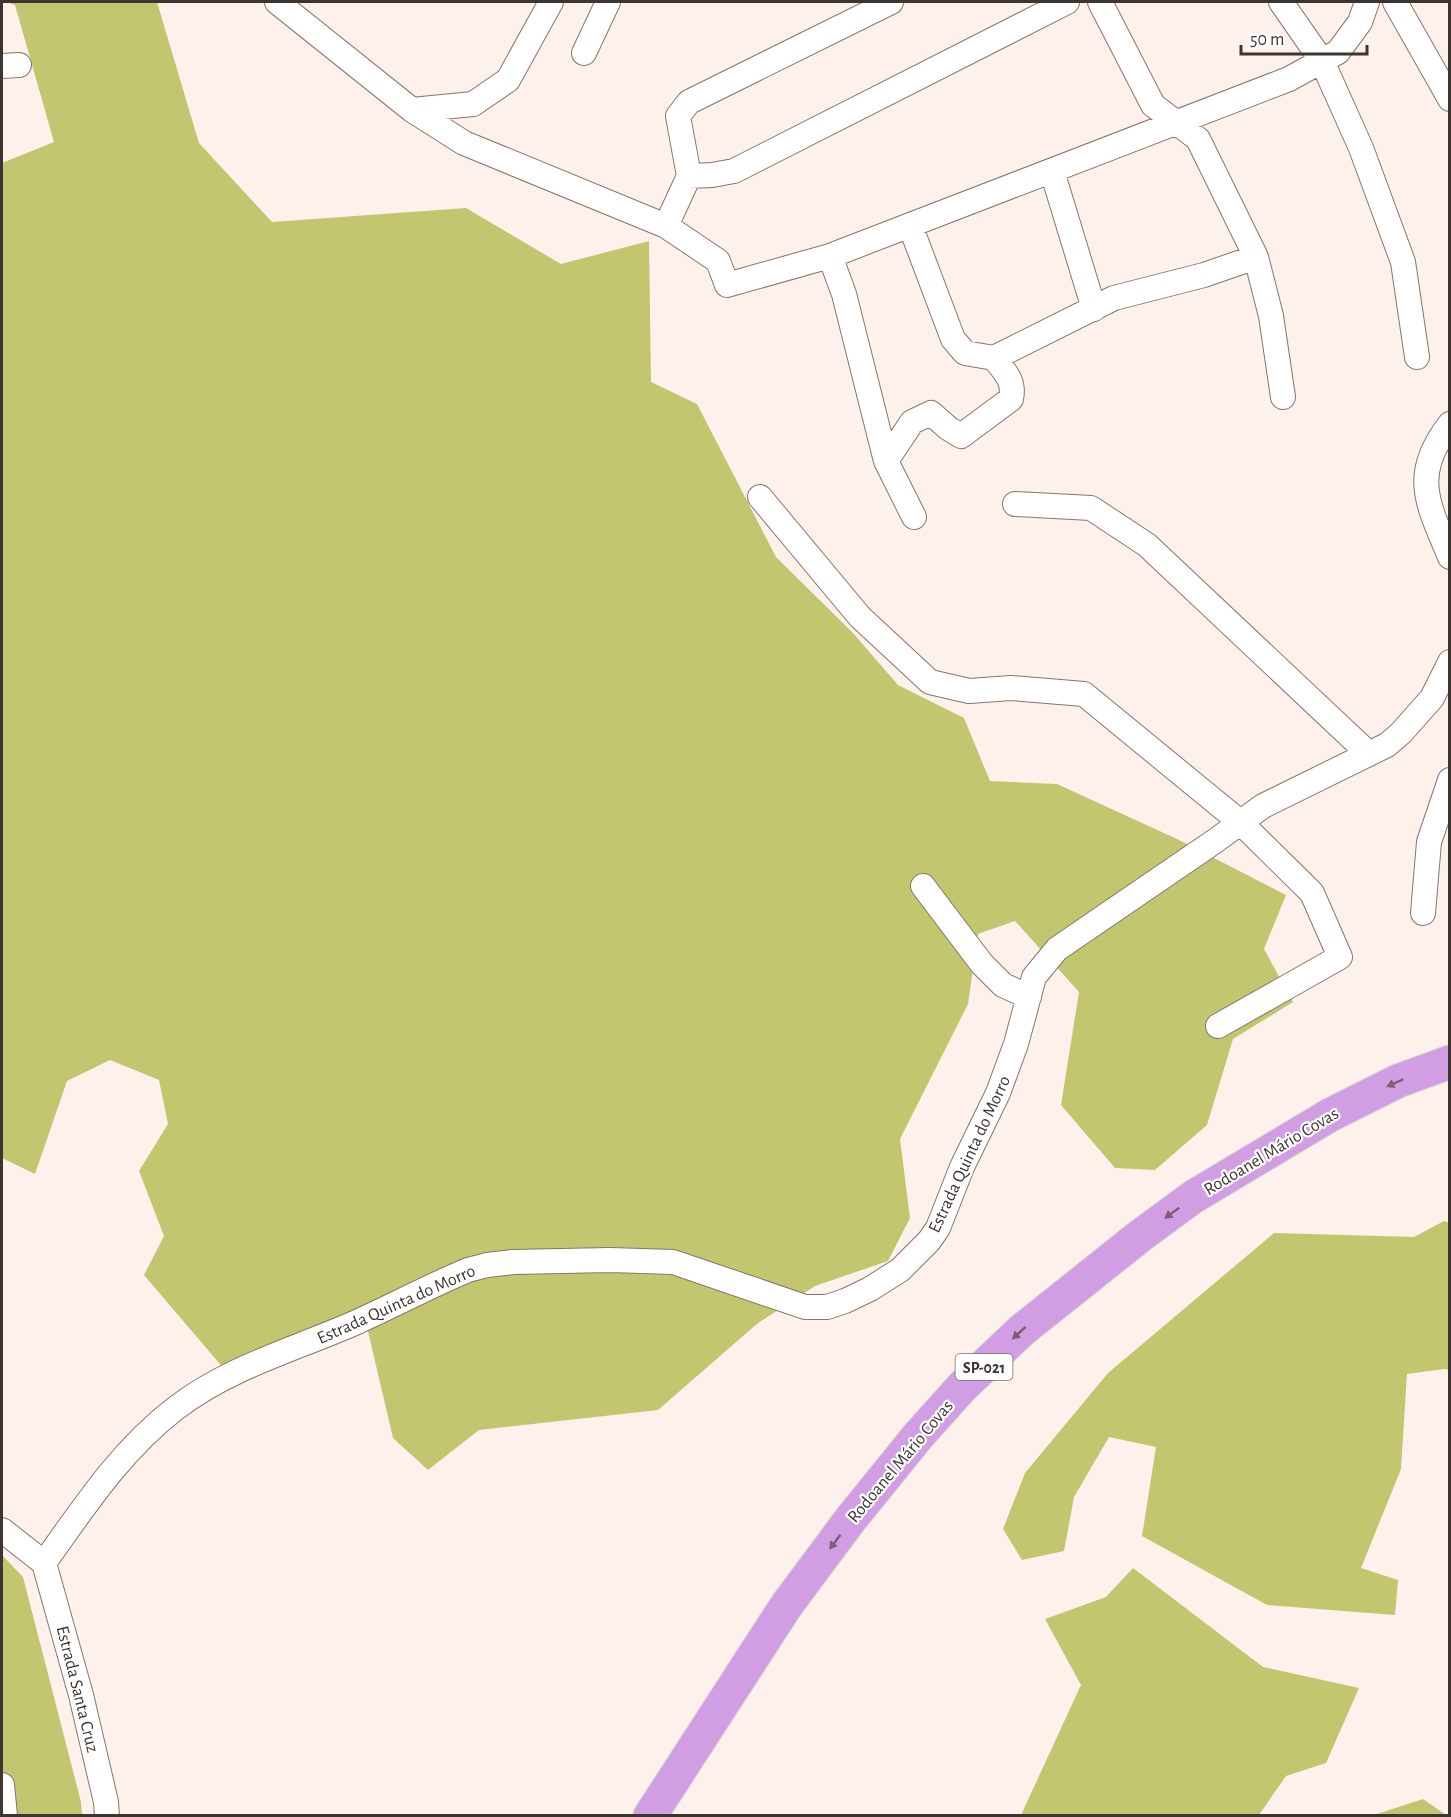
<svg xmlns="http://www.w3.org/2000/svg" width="1451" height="1817" font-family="'Alegreya Sans',sans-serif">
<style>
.forest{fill:#c1c66f}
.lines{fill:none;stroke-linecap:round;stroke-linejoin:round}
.minor-casing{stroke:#88756b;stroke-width:26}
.highway-casing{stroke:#d5d3d2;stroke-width:35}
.minor{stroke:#fff;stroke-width:24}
.highway{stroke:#d19ee3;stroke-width:33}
.oneway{fill:#795f78}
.labels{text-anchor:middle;stroke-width:4.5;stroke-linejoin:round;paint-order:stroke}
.shield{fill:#fff;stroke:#78726f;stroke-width:1.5}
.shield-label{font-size:16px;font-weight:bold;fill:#3e3531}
.street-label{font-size:18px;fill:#3e3531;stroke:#fff}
</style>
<rect width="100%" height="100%" fill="#fef1eb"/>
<path class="forest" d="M7,2H157L199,143L272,222L466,208L561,264L649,241L651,382L697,404L776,557L853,633L898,685L964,718L990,781L1057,784L1177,839L1286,895L1264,949L1293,1002L1233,1039L1207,1125L1155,1170L1115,1168L1061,1105L1079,992L1015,921L978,934L968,1004L900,1139L910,1218L888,1261L815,1286L758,1323L658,1410L479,1430L428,1470L393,1438L363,1310L225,1370L144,1275L164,1236L139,1171L168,1124L159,1080L110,1060L67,1081L35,1174L2,1158V163L54,142L15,5Z
M1444,1221L1450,1223L1449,1370L1444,1369L1407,1374L1401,1469L1361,1568L1398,1580L1395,1615L1267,1605L1142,1536L1156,1447L1109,1437L1074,1497L1064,1551L1022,1560L1003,1529L1025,1473L1108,1373L1274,1233L1414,1237Z
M2,1555L23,1577L81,1802L82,1815H2Z
M1133,1568L1263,1667L1359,1688L1326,1763L1286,1776L1259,1815H1021L1081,1685L1045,1619L1106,1597Z
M1423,1799L1446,1815H1374Z"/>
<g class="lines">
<defs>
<path id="minor" d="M277,2L412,110
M551,2L508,80L473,104L412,110L464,143L666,226L718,261L727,285L830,256L1289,79L1338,52L1360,22L1367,2
M1100,2L1153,105L1198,139L1256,257L1271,316L1283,397
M1281,2L1322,61L1361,148L1403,262L1417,357
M1395,2L1450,99
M584,53L608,2
M2,66L19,65
M1052,171L1094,309
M689,176L712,175L734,171L1067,2
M910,225L953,339L965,353L994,358
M666,226L689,176L678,116L689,102L891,2
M830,256L844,294L886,461
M1450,424C1410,475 1428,504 1450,557
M760,497L860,617L930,682L969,691L1011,688L1084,694L1240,822L1312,893L1340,957L1218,1026
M1015,504L1091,508L1147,545L1369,754
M914,517L886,461L912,422L931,413L948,428L961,436L1011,399C1015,381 1005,372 994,358L1114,298L1204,275L1256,257
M923,886L982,964L1003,985L1029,997
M1423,913L1429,842L1450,780
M2,1530L44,1563
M44,1563C84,1507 121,1450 176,1408C229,1367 296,1349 357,1322C394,1305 430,1286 468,1270L487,1265L513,1262L610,1260L673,1262L805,1307H827L845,1301L870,1289L900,1270L929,1241L938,1228L962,1167L998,1093L1016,1044L1034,977L1057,949L1215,841L1263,806L1387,745L1401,733L1432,698L1450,662
M44,1563L81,1695L106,1802L107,1816
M2,1785L5,1816"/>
<path id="highway" d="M650,1816L786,1606L850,1520L918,1436L962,1387L1022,1330L1140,1236L1193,1197L1330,1115L1398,1081L1450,1062"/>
</defs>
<use href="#minor" class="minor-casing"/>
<use href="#highway" class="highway-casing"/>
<use href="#minor" class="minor"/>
<use href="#highway" class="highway"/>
</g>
<defs><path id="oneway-solid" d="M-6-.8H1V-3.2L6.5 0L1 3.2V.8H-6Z" transform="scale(1.5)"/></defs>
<g class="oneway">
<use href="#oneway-solid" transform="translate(1395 1083) rotate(156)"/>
<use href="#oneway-solid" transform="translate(1172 1213) rotate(144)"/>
<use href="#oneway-solid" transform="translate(1019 1333) rotate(138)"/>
<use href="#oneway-solid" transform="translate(835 1542) rotate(127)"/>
</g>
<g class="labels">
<rect class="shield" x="955.5" y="1354" width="57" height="26" rx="4.5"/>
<g class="shield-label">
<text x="984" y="1373">SP-021</text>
</g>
<g class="street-label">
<text transform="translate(1271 1151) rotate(-31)" y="6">Rodoanel Mário Covas</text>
<text transform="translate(969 1154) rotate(-65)" y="6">Estrada Quinta do Morro</text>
<text transform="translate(396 1304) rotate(-24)" y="6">Estrada Quinta do Morro</text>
<text transform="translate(900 1461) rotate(-50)" y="6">Rodoanel Mário Covas</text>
<text transform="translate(78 1689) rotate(76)" y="6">Estrada Santa Cruz</text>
</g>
</g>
<rect width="1451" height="1817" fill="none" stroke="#3e3531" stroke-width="6"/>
<path d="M1241 45v9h126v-9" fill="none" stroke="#3e3531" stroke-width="3"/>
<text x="1250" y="45" font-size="18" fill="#3e3531" stroke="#ffffff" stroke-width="4.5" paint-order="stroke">50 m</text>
</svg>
